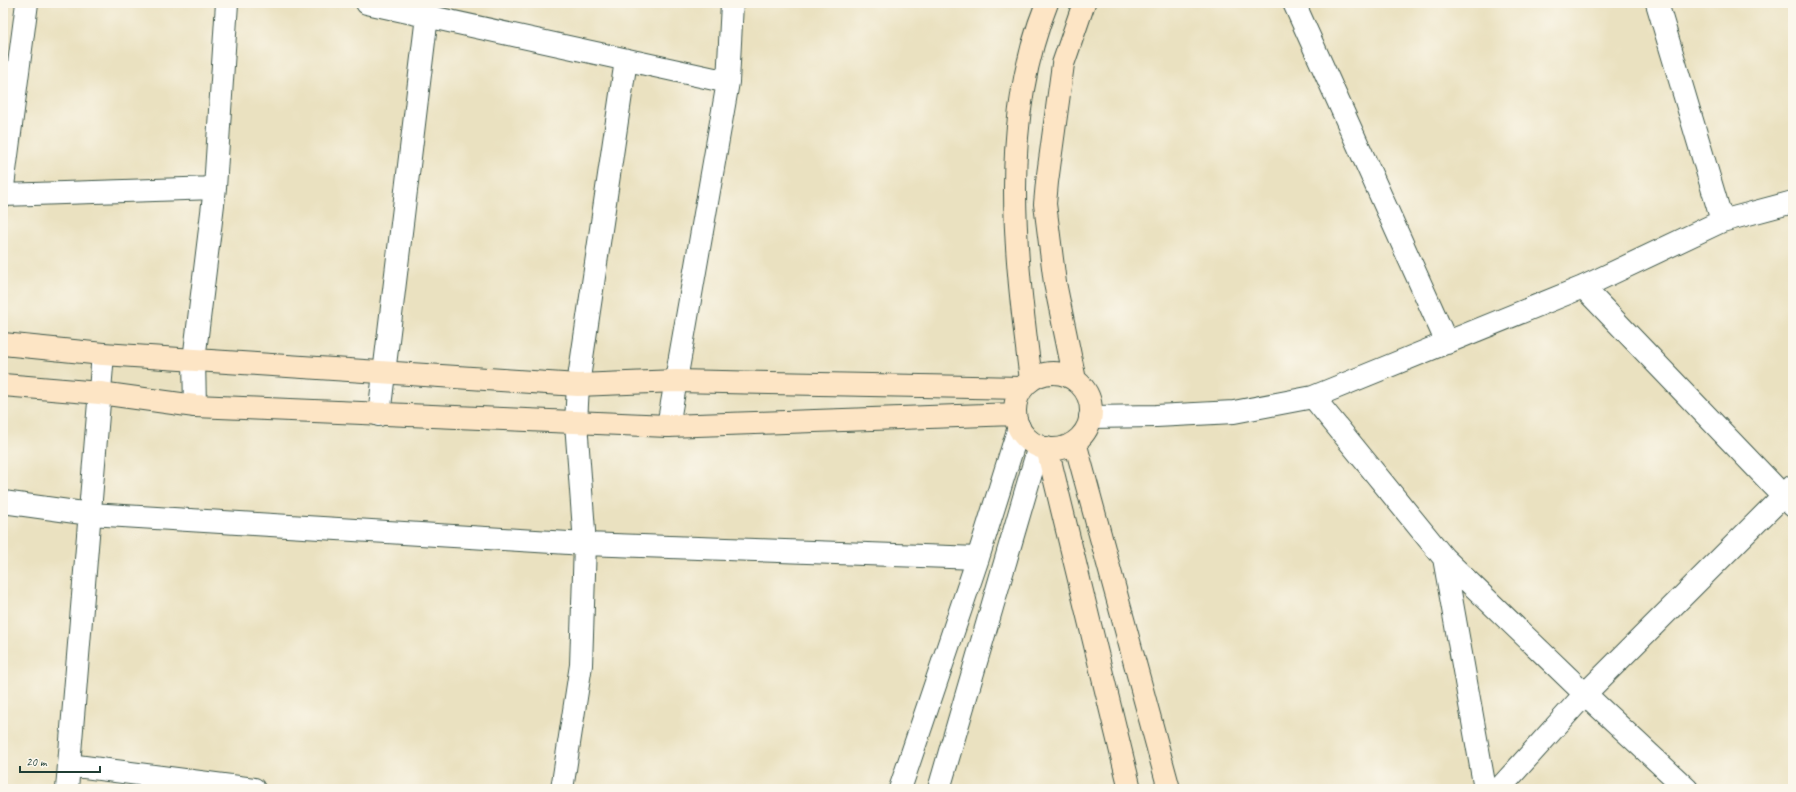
<svg xmlns="http://www.w3.org/2000/svg" width="1796" height="792" font-family="Caveat,sans-serif">
<style>
.lines{fill:none;stroke-linecap:round;stroke-linejoin:round}
.street-casing{stroke:#3d5649;stroke-width:24}
.secondary-casing{stroke:#3d5649;stroke-width:24}
.street{stroke:#fff;stroke-width:22}
.secondary{stroke:#fde5c5;stroke-width:22}
</style>
<rect width="100%" height="100%" fill="#fbf7ec"/>
<filter id="ink" filterUnits="userSpaceOnUse"><feTurbulence type="fractalNoise" baseFrequency=".025" numOctaves="2"/><feDisplacementMap in="SourceGraphic" scale="8" xChannelSelector="R" yChannelSelector="G"/><feConvolveMatrix kernelMatrix="1 2 1 2 8 2 1 2 1" color-interpolation-filters="sRGB"/></filter>
<filter id="wash" filterUnits="userSpaceOnUse"><feTurbulence type="fractalNoise" baseFrequency=".012" numOctaves="4" result="noise"/><feDisplacementMap in="SourceGraphic" scale="16" xChannelSelector="R" yChannelSelector="G"/><feGaussianBlur stdDeviation="0.9" result="paint"/><feColorMatrix in="noise" values="0 0 0 0 0 0 0 0 0 0 0 0 0 0 0 0 0 1.4 0 .05"/><feComposite in="paint" operator="in"/></filter>
<g filter="url(#wash)">
<rect width="100%" height="100%" fill="#eae1c0"/>
</g>
<g filter="url(#ink)">
<g class="lines">
<defs>
<path id="street" d="M367,3L728,82
M1294,3L1447,343
M1657,3L1722,221
M3,186L27,3
M3,195L215,188
M1583,287L1793,506
M1313,397L1444,558L1585,694L1687,789
M195,406L194,360L215,188L227,3
M379,415L427,16
M1090,417L1156,416L1234,412L1313,397L1583,287L1722,221L1793,202
M668,426L728,82L732,3
M3,502L90,514L585,544L978,558
M1444,558L1485,789
M69,765L254,789
M67,789L103,354
M562,789L581,665L585,544L576,423L578,385L626,60
M900,789L978,558L1019,427
M939,789L1039,446
M1499,789L1585,694L1793,486"/>
<path id="secondary" d="M3,344L103,354L578,385L676,381L1022,388
M1015 411a38 38 0 1 1 76 0a38 38 0 1 1-76 0Z
M1031,380C1015,255 999,122 1047,3
M1075,380L1055,283L1045,204L1047,182L1063,64L1084,3
M3,385L100,393L195,406L668,426L1015,414
M1075,442L1169,789
M1047,448L1130,789"/>
</defs>
<use href="#street" class="street-casing"/>
<use href="#secondary" class="secondary-casing"/>
<use href="#street" class="street"/>
<use href="#secondary" class="secondary"/>
</g>
</g>
<rect width="1796" height="792" fill="none" stroke="#fbf7ec" stroke-width="16"/>
<path d="M20 766v6h80v-6" fill="none" stroke="#1f3d34" stroke-width="2"/>
<text x="26" y="766" font-size="12" fill="#1f3d34" stroke="#fbf7ec" stroke-width="3" paint-order="stroke">20 m</text>
</svg>
